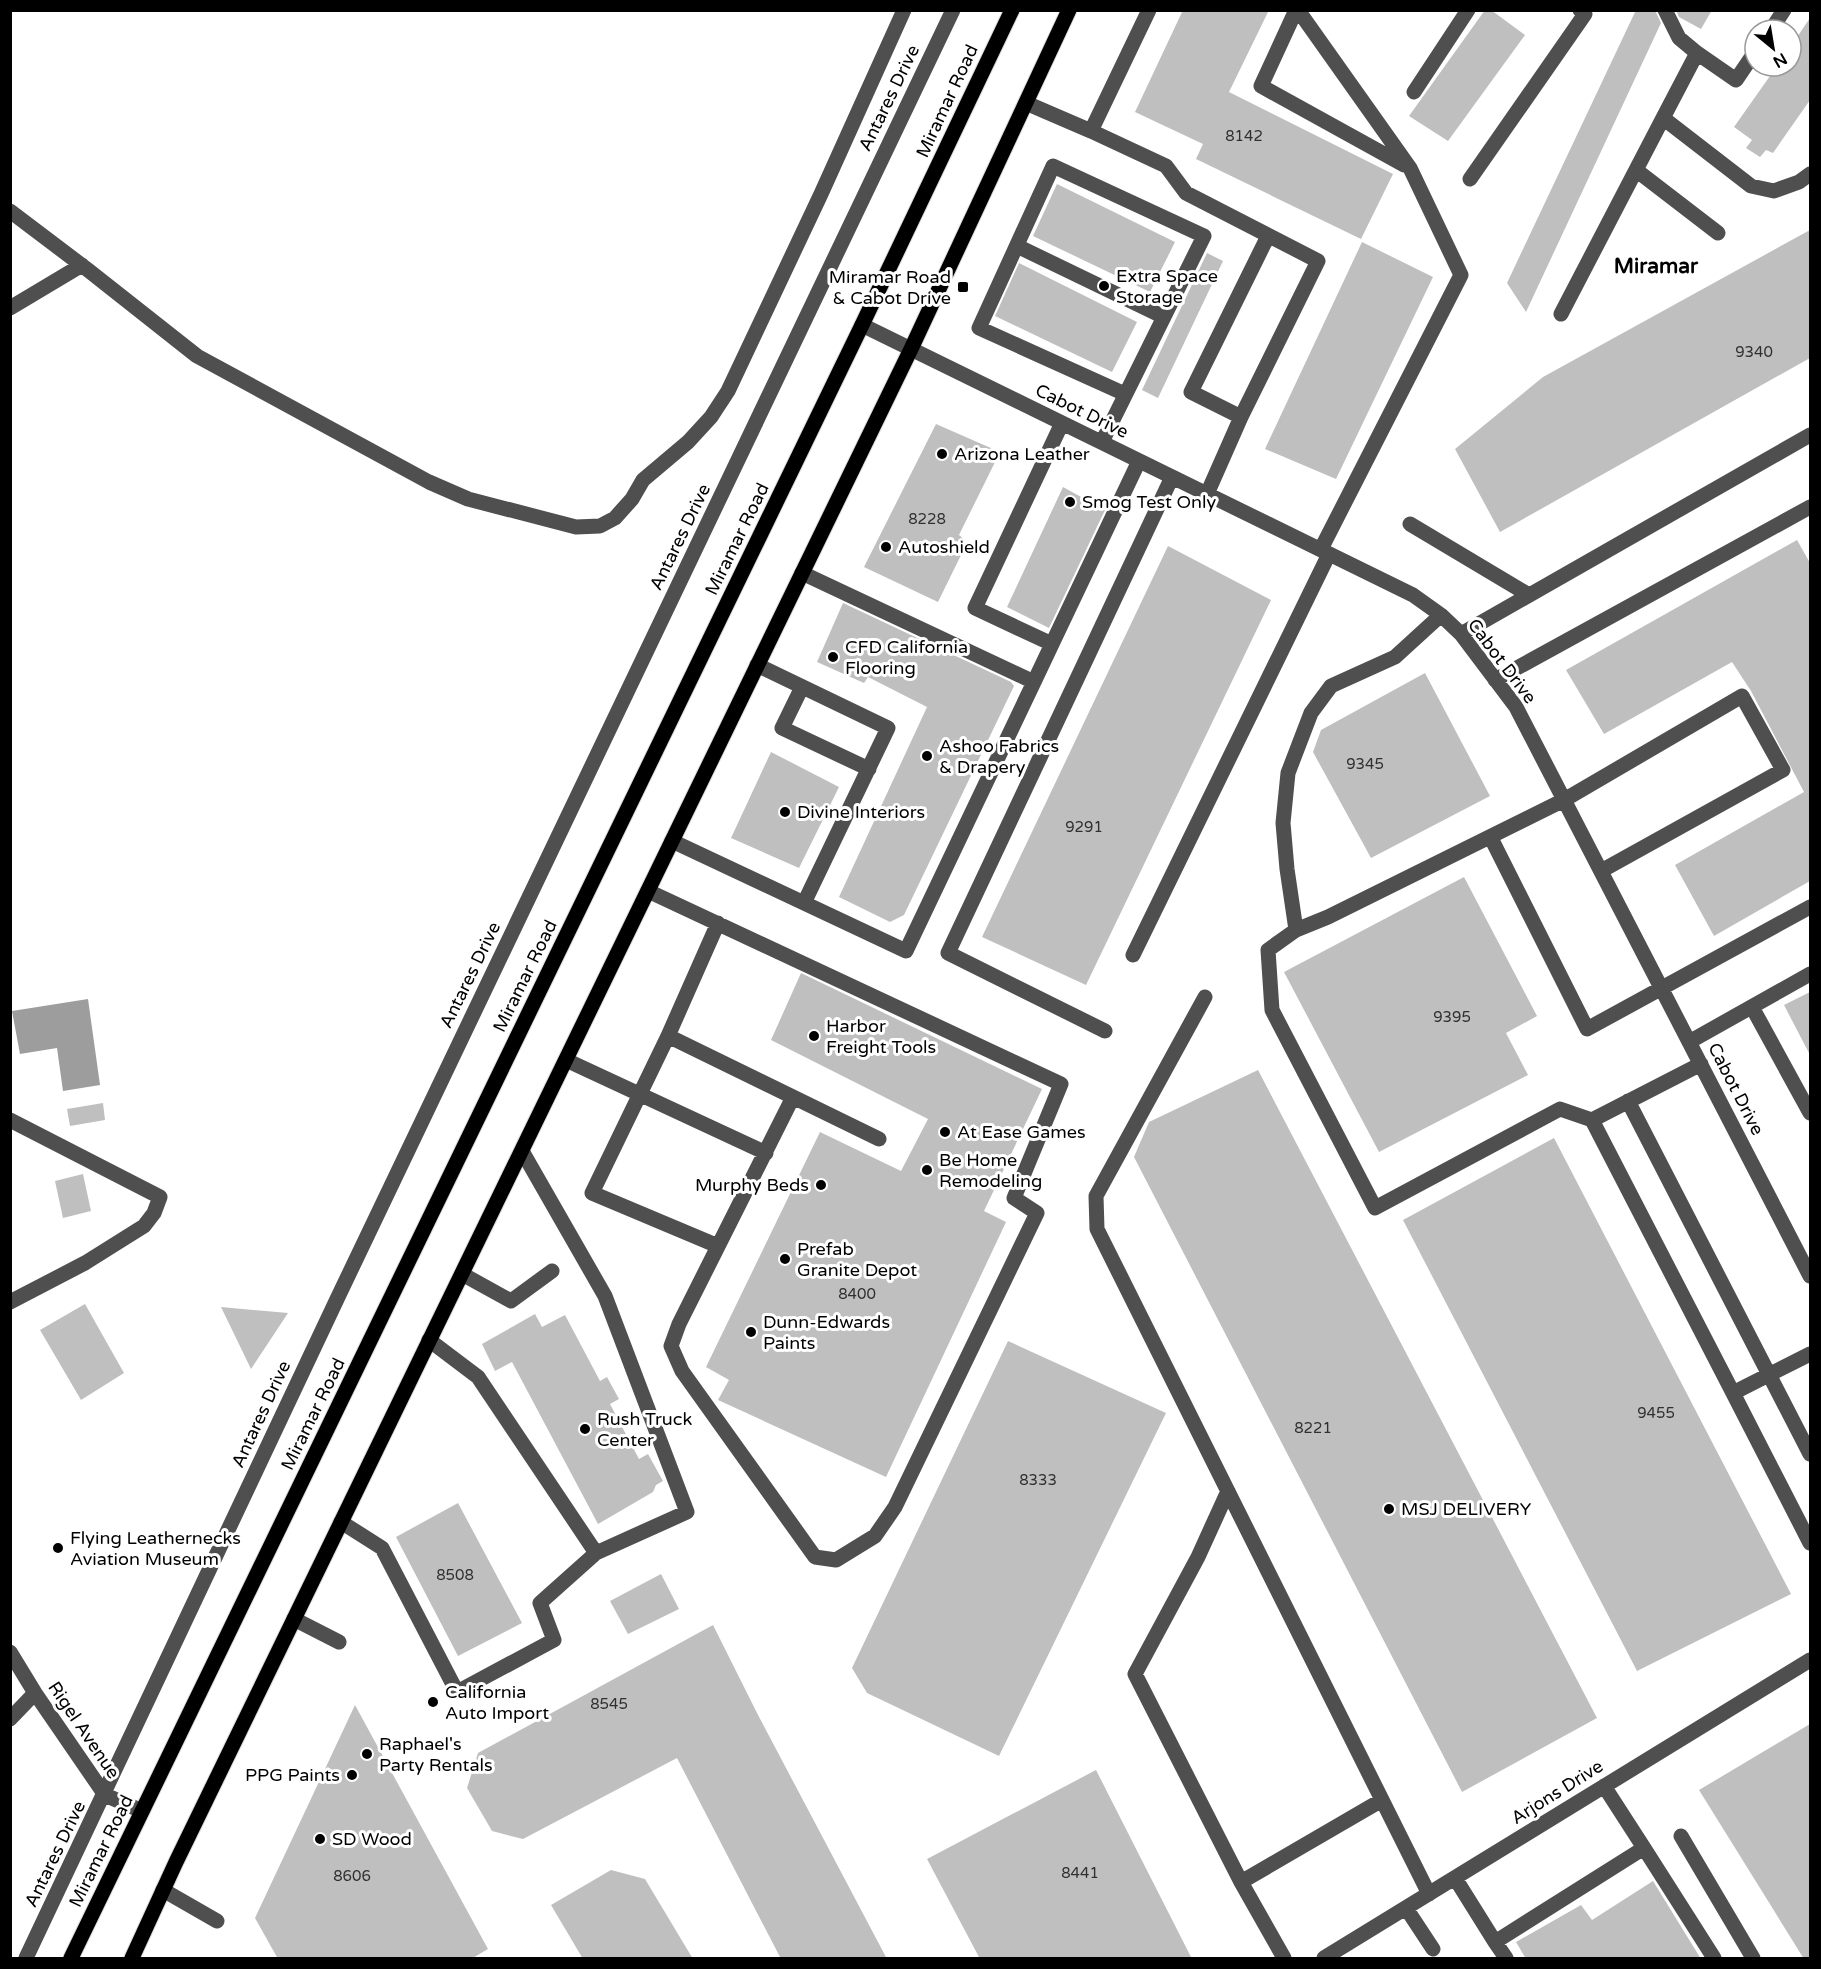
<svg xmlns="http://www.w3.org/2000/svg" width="1821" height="1969" font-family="'Varela Round',sans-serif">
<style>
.water{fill:#9d9d9d}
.building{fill:#bfbfbf}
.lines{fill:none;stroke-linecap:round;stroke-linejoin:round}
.major-casing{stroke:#dbdbdb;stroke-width:17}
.minor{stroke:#4f4f4f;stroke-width:15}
.major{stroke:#000;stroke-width:15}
.poi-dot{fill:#000;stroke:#fff;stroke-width:2}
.labels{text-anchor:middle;stroke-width:6;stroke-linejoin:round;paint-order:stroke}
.number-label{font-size:15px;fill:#303030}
.street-label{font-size:18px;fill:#000;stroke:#fff}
.poi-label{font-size:18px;fill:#000;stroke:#fff;text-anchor:start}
.quarter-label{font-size:21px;font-weight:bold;fill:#000;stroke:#fff}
</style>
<rect width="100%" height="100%" fill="#fff"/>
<path class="water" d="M88,999L100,1085L63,1091L57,1048L20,1054L12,1011Z"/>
<path class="building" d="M1183,10H1269L1229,92L1393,174L1361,239L1196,159L1203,144L1135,112Z
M1485,10H1491L1525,35L1448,141L1409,116Z
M1636,10H1655L1661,23L1526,312L1507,283Z
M1676,10H1712L1701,29L1679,17Z
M1810,18V100L1773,153L1766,150L1760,157L1746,148L1752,140L1734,127L1777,66H1791V46Z
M1057,184L1175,242L1150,292L1033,236Z
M1810,230V358L1500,532L1455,449L1543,377Z
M1362,242L1433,277L1336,479L1265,449Z
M1207,253L1223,261L1158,398L1142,390Z
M1019,263L1137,322L1112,372L995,316Z
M936,424L1000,452L959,535L965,540L962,553L938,602L864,567Z
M1063,487L1105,510L1049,628L1007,607Z
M1797,540L1810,563V881L1714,936L1675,865L1804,792L1751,691L1732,662L1604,734L1566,670Z
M1168,546L1271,600L1086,985L982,937Z
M843,603L1011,682L1014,686L904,915L890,922L839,897L927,707L868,677L864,683L817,662Z
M1425,673L1490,796L1371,858L1313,752L1321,730Z
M771,752L839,787L799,868L731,838Z
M1464,877L1537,1016L1506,1033L1528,1075L1379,1152L1284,972Z
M801,973L1042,1089L984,1211L1006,1222L886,1477L718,1400L729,1380L706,1367L820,1132L901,1171L928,1119L771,1040Z
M1810,992V1055L1784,1005Z
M1258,1070L1597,1718L1462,1792L1134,1157L1149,1122Z
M103,1103L105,1120L70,1126L67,1109Z
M1554,1138L1791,1594L1637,1671L1403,1220Z
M83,1174L91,1211L63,1218L55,1181Z
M85,1304L124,1373L81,1400L40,1330Z
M221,1307L288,1313L251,1369Z
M535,1314L542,1327L565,1315L600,1381L607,1377L619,1399L610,1404L639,1459L648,1454L663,1481L656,1485L653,1492L598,1524L512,1362L495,1371L482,1344Z
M1008,1341L1166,1413L999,1756L867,1693L852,1668Z
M458,1503L522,1623L458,1656L396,1537Z
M661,1574L679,1609L628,1634L610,1601Z
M713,1625L758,1715L887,1959H781L677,1758L523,1839L492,1831L467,1788L478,1753Z
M355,1705L488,1949L471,1959H278L255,1918Z
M1810,1724V1959H1804L1699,1790Z
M1096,1770L1192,1959H980L927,1859Z
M611,1870L645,1879L693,1959H583L551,1905Z
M1653,1881L1701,1959H1526L1516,1942L1581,1905L1592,1920Z"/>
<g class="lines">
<defs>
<path id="major" d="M71,1958L862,325L1012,10
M132,1958L176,1862L911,349L1069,10"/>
</defs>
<use href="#major" class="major-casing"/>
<path class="minor" d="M1149,10L1091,131L1166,166L1186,193L1318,261L1241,417L1191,392L1268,236
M1296,10L1261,86L1404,165
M1298,10L1410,168L1461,275L1321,549
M1665,10L1679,38L1697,53
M1771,30L1784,10
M1414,92L1468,10
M1026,103L1091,131
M1663,118L1697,53L1736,80L1755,52
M1636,170L1718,233
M1470,179L1585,14L1580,10
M10,211L88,270L197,356L429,482L468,499L576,527L600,526L615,518L632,499L643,480L688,442L711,417L728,391L821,194L904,10
M1017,246L1164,317
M10,308L82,265
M1561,314L1663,118L1751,186L1774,191L1799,182L1810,174
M862,325L1413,595L1441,615L1461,634L1516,707L1810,1276
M1062,423L975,608L1052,644L1139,461
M1102,442L1204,236L1053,166L979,328L1125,394
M1207,494L1241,417
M1410,524L1529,595
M1461,634L1810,435
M757,665L888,728L804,903
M1495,680L1810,507
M1034,682L1052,644
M802,687L782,728L869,769
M1491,838L1587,1029L1810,907
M672,841L906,951L1034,682L802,573
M648,891L1061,1084L1014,1198L1037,1213L895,1507L875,1536L836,1560L815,1557L682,1371L671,1346L679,1324L793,1097
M718,923L668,1036L592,1193L718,1246
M1296,930L1287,869L1283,823L1288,773L1311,713L1331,686L1395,657L1441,615
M1133,955L1329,554
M1205,997L1096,1196L1097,1229L1429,1894
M1752,1007L1810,1113
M1105,1031L948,953L1172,477
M668,1036L879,1139
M1689,1042L1810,974
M566,1060L766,1153
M1701,1064L1592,1120L1733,1393L1810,1354
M1628,1101L1810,1454
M10,1120L160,1197L154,1213L144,1226L85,1263L10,1302
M1592,1120L1560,1109L1375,1208L1272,1010L1268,950L1296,930L1328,917L1564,800L1742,696L1783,770L1601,871
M462,1274L511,1301L552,1271
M429,1340L478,1377L596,1553L687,1512L605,1296L522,1151
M1733,1393L1810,1543
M1228,1491L1198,1557L1135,1674L1241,1882L1284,1958
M341,1522L382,1548L457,1692L554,1640L540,1603L596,1553
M294,1619L339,1642
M10,1652L35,1693L105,1795L142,1811
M10,1719L35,1693
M1681,1836L1753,1958
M1644,1848L1714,1958
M1455,1878L1495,1942L1644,1848L1604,1786
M1241,1882L1382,1800
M163,1890L217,1921
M1406,1908L1433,1949
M1495,1942L1506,1958
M26,1958L338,1297L953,10
M1324,1958L1810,1660"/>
<use href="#major" class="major"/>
</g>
<g class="poi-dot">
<circle cx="1104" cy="286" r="6"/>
<rect x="957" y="281" width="12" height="12" rx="3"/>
<circle cx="942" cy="454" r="6"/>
<circle cx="1070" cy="502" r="6"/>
<circle cx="886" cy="547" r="6"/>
<circle cx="833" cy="657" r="6"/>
<circle cx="927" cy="756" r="6"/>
<circle cx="785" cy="812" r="6"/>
<circle cx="814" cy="1036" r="6"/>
<circle cx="945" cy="1132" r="6"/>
<circle cx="927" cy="1170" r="6"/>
<circle cx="821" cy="1185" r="6"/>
<circle cx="785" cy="1259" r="6"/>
<circle cx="751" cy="1332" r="6"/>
<circle cx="585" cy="1429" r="6"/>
<circle cx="1389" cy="1509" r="6"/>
<circle cx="58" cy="1548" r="6"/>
<circle cx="433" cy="1702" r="6"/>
<circle cx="367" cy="1754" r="6"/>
<circle cx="352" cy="1775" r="6"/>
<circle cx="320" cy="1839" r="6"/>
</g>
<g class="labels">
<g class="number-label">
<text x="1244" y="141">8142</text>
<text x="1754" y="357">9340</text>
<text x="927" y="524">8228</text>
<text x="1365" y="769">9345</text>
<text x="1084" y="832">9291</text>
<text x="1452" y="1022">9395</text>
<text x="857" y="1299">8400</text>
<text x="1656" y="1418">9455</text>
<text x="1313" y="1433">8221</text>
<text x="1038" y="1485">8333</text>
<text x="455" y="1580">8508</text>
<text x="609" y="1709">8545</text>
<text x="1080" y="1878">8441</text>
<text x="352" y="1881">8606</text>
</g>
<g class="street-label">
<text transform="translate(889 98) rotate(-64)" y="6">Antares Drive</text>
<text transform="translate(947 101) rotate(-65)" y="6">Miramar Road</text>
<text transform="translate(1082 411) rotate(26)" y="6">Cabot Drive</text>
<text transform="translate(680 537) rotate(-64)" y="6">Antares Drive</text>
<text transform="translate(737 539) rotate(-64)" y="6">Miramar Road</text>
<text transform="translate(1502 661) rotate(53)" y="6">Cabot Drive</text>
<text transform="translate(470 975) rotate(-64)" y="6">Antares Drive</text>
<text transform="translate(525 976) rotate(-64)" y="6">Miramar Road</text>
<text transform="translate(1736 1089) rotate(63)" y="6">Cabot Drive</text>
<text transform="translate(261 1414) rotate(-65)" y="6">Antares Drive</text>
<text transform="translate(313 1414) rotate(-64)" y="6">Miramar Road</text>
<text transform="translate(84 1730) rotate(56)" y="6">Rigel Avenue</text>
<text transform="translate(1557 1792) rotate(-32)" y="6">Arjons Drive</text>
<text transform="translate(101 1851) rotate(-64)" y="6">Miramar Road</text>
<text transform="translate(55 1854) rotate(-64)" y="6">Antares Drive</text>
</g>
<g class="poi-label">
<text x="1116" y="282">Extra Space<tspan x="1116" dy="21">Storage</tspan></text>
<text x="951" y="283" text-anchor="end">Miramar Road<tspan x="951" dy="21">&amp; Cabot Drive</tspan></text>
<text x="954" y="460">Arizona Leather</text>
<text x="1082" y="508">Smog Test Only</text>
<text x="898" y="553">Autoshield</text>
<text x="845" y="653">CFD California<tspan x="845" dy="21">Flooring</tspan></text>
<text x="939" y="752">Ashoo Fabrics<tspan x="939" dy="21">&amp; Drapery</tspan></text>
<text x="797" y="818">Divine Interiors</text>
<text x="826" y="1032">Harbor<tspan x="826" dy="21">Freight Tools</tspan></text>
<text x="957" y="1138">At Ease Games</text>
<text x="939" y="1166">Be Home<tspan x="939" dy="21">Remodeling</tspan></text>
<text x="809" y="1191" text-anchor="end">Murphy Beds</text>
<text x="797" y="1255">Prefab<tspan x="797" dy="21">Granite Depot</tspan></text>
<text x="763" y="1328">Dunn-Edwards<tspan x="763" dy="21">Paints</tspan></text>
<text x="597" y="1425">Rush Truck<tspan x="597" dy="21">Center</tspan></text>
<text x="1401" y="1515">MSJ DELIVERY</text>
<text x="70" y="1544">Flying Leathernecks<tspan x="70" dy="21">Aviation Museum</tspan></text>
<text x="445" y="1698">California<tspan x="445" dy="21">Auto Import</tspan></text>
<text x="379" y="1750">Raphael's<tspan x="379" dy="21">Party Rentals</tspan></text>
<text x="340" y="1781" text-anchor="end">PPG Paints</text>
<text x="332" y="1845">SD Wood</text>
</g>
<g class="quarter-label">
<text x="1656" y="273">Miramar</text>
</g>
</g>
<rect width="1821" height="1969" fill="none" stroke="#000000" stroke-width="24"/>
<g transform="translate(1773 48) rotate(150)"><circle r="28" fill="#ffffff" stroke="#999999" stroke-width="1.5"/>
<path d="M0-4.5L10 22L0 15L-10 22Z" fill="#000000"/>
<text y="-9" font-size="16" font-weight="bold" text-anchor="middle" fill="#000000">N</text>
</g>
</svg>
